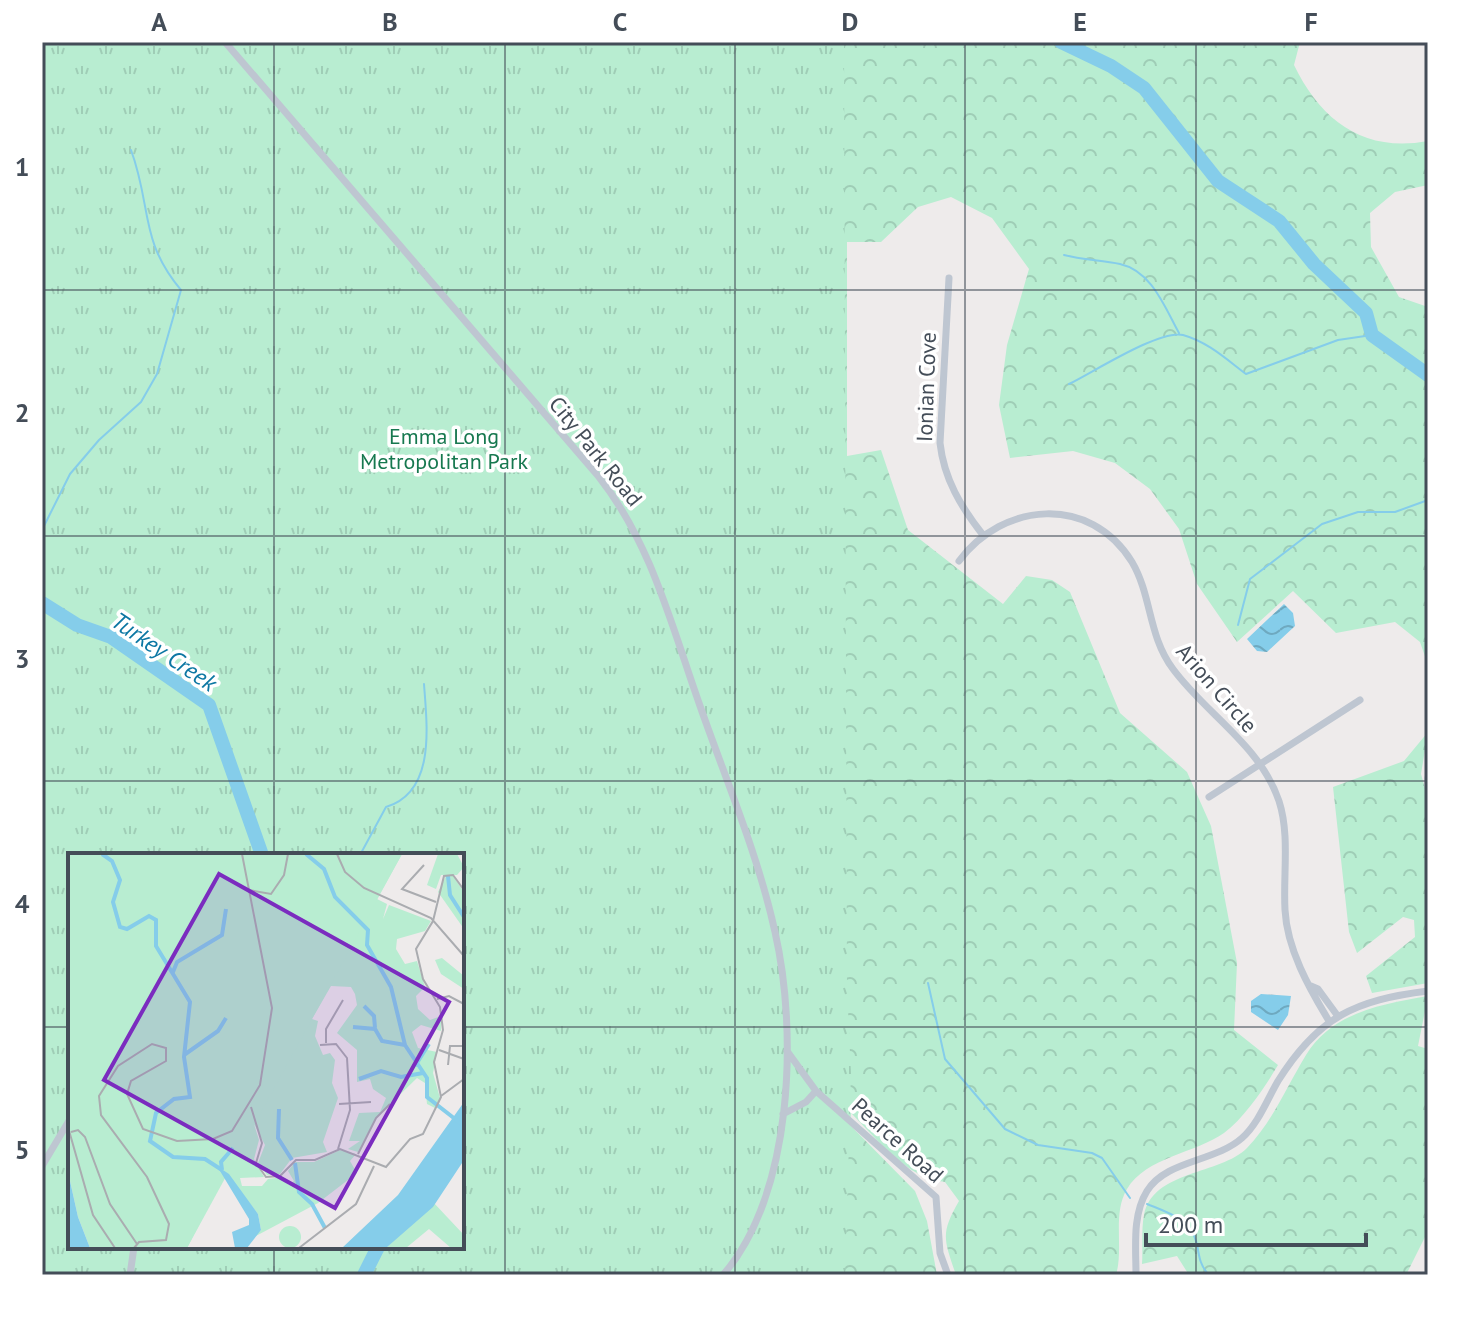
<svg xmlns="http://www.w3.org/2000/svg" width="1470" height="1317" font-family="'PT Sans',sans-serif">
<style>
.forest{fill:url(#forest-crowns);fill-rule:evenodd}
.park{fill:url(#park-tufts);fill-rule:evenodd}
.water{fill:url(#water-waves)}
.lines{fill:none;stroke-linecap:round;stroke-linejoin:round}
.stream{stroke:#85cdea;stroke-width:2}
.river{stroke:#85cdea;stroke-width:14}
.street{stroke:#bec6d1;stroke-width:7}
.grid{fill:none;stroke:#444d58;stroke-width:2;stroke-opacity:0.55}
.labels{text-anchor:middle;stroke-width:7;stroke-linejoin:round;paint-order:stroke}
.street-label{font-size:22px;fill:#444d58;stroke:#fff}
.park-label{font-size:22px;fill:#16784f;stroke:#fff}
.water-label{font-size:24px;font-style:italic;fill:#0c77a3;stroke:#fff}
.inset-river{fill:none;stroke:#85cdea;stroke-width:4}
.inset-road{fill:none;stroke:#aaacb0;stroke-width:2}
.view{fill:#7b2cbf;fill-opacity:0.15;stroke:#7b2cbf;stroke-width:4}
.inset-edge{fill:none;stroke:#444d58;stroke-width:4}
.neatline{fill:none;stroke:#444d58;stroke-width:3}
.grid-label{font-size:26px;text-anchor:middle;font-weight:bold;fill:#444d58}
</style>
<defs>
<pattern id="forest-crowns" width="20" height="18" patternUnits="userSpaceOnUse" patternTransform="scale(2)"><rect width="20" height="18" fill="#b8edd1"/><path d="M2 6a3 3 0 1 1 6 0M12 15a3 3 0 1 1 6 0" fill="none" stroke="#9fcdb6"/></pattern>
<pattern id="park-tufts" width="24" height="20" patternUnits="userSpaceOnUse" patternTransform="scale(2)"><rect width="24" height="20" fill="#b8edd1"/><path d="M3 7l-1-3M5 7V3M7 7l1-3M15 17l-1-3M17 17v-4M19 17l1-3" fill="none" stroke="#9fcdb6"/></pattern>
<pattern id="water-waves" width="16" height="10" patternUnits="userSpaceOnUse" patternTransform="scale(2)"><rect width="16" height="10" fill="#85cdea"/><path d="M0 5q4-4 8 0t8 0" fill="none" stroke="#6ea9c0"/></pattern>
</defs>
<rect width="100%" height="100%" fill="#eeebeb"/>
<path class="forest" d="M42,42H1300L1294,65C1321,121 1364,153 1428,141V185L1395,192L1370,213L1371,247L1399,297L1428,307V665L1420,642L1395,622L1336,633L1293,591L1237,642L1197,584L1179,529L1150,489L1115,463L1073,451L1010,458L999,405L1007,345L1029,269L992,218L951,197L918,207L881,242H847V456L881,450L908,530L1003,604L1026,576L1052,580L1070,592L1120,713L1187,772L1211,826L1237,963L1234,1030L1278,1065C1265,1087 1245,1117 1224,1133C1196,1153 1146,1157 1127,1189C1112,1214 1124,1248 1116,1275H956C944,1239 940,1234 959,1201L945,1182C906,1178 878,1140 851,1113L850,1125L915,1191L927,1221L937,1275H42ZM70,855H462V1247H70Z
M1428,732L1421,774L1428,799V983L1372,993L1366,976L1415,937L1414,920L1403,917L1357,953L1349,932L1333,787L1404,761Z
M1428,996L1418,1046L1428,1049V1231L1406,1275H1189L1177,1256L1142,1264C1143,1249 1141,1230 1144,1215C1153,1170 1220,1175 1247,1148C1273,1121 1287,1086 1306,1055C1332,1012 1383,1004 1428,996Z"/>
<path class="park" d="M42,42H844L847,989L851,1074L845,1275H42ZM70,855H462V1247H70Z"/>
<path class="water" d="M1284,604L1293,613L1295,626L1267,652L1257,651L1247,639Z
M1261,994L1291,996L1288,1015L1278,1030L1251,1012V1001Z"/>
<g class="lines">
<path class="stream" d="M1064,255C1083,260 1102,260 1120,264C1152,271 1165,308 1179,333
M1069,384C1092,373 1160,329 1183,335C1208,342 1226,359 1246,374L1338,340L1372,335
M42,530L70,474L99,440L141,402L157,374L181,290C139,240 152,207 131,150
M42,576V591
M1238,625L1250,579L1322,524L1358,512H1395L1428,500
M360,855L386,807C436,792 427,726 424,684
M928,983L945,1059L1005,1129L1038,1145L1092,1153L1102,1158L1130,1198
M1147,1204C1169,1213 1191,1219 1197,1244C1199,1256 1200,1266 1209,1275"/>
<path class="river" d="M1061,42L1111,66L1144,88L1218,181L1279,221L1314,264L1366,313L1372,335L1428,375
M42,603L77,625L111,637L209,705L262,855
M364,1275L378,1247"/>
<path class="street" d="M225,42L599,477C651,543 671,624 699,703C725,778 758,854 775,932C798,1032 793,1195 723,1275
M949,278L940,443C944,479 961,507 983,535
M959,561C1003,502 1090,494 1132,562C1152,596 1148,636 1173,669C1206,714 1260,745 1279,801C1290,835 1283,874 1285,910C1287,949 1309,988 1329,1021
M1428,778V787
M1209,797L1360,700
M1311,986L1318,989L1337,1015
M787,1051L816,1091L936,1197L940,1253L948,1275
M783,1114L806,1102L816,1091
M42,1166L70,1119
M130,1275L134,1247
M1136,1275C1136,1248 1132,1215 1147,1191C1166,1160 1215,1162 1242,1138C1258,1124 1267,1100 1278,1081C1318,1017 1355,1000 1428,991"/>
</g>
<path class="grid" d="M274,42V855M505,42V1275M735,42V1275M965,42V1275M1196,42V1275M42,290H1428M42,536H1428M42,781H1428M42,1027H70M462,1027H1428M274,1247V1275"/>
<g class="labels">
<g class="street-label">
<text transform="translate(926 387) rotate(-88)" y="8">Ionian Cove</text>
<text transform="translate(596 451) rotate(51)" y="8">City Park Road</text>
<text transform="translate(1217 688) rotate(49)" y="8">Arion Circle</text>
<text transform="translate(898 1140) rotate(42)" y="8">Pearce Road</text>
</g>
<g class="park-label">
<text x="444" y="444">Emma Long<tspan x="444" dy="25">Metropolitan Park</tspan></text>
</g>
<g class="water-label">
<text transform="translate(164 652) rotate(34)" y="8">Turkey Creek</text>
</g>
</g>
<g transform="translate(68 853)">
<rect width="396" height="396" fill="#eeebeb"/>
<path d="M211 384a11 11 0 1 1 22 0a11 11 0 1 1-22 0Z" fill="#b8edd1"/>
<path d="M0,1H334L309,46L319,51L315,66L321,52L363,68L357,78L329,86L328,96L337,111L349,108L357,134L348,143L350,156L362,167L373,163V178L353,172L344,179L350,195L369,199L365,220L372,245L367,255L359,251L357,230L349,225L307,266L290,299L280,296L292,288H281L291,260L312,259L318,245L305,236L302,226L289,229V197L269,180L289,152L287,141L283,134L263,133L244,166L250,168L247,183L255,202L262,200L267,207L264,230L270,245L255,289L259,299L224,305L212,321L199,322L190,310L197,292L186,271L191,287L186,306L196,324L172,325L174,333H194L200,326L215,324L221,332L226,328L220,318L227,309H246L272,297L288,301L282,308L289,320L250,350L186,384L193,377L190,361L158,320L119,395ZM370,1H389L396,14L389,22H373L368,36L359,32ZM378,23H385L396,39V76L370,39ZM374,105L396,123V136L373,121L367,107ZM365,349L396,382V395H383L361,376L338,395H318Z" fill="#b8edd1"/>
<path d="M0,1H334L119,395H22L10,364L0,319Z" fill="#b8edd1"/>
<path d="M396,249V307L365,354L318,395H274L330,342ZM149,313L161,321L190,361L193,377L179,395H167L164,379L181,372V366ZM0,319L10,364L22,395H0Z" fill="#85cdea"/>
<path class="inset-river" d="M34,1L44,8L52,27L45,49L52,74L59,76L81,63L88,67V93L122,149L116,204L122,244L106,246L88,260L82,288L105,304L137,306L154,317M238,1L256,16L267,44L300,77L299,92L323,134L337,192L359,225V244L396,273M380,23L382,42L396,64M105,119L109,109L154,82L158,56M296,153L306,163L307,175M285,174L307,176L314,188L337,192M116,202L150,178L158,165M347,213L361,191M291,226L313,218L333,224L355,220M211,256L210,285L224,307M227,310L231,339L244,351L257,375M154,317L153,309L165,295"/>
<path class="inset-road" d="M269,1L277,19L296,35L363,65L396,103M356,12L334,36L368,49M181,37L203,41L216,22L220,1M369,146L381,143L396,151M258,190V176L275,147M252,192L268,191L279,205L282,257L270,296M371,197L396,206M380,212L382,193H396M373,243L396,226M271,251L303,249M183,254L194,290L188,310L198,324L212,323L228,307H247L272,296L318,314L342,286L355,281L373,244L366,209L375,177L372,154L355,126L348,96L365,68L376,23L385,22L396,37M0,274L25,362L47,395M3,279L10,277L17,284L42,351L69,391M290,301L308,265L322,251M66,395L71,389L98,387L101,371L79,324L33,262L31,243L50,213L84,191L98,195V208L63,228L59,241L75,276L109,288L145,286L164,278L192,232L204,155L174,1M231,395L288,351L306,313"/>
<path class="view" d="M151,21L381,149L267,355L36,227Z"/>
<rect width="396" height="396" class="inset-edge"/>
</g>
<rect width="1470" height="1317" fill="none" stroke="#ffffff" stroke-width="88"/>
<path d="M1146 1233v12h220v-12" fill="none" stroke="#444d58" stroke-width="4"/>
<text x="1158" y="1233" font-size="24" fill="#444d58" stroke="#ffffff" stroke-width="6" paint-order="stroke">200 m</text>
<rect x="44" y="44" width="1382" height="1229" class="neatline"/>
<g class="grid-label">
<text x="159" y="31">A</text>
<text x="390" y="31">B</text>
<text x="620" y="31">C</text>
<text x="850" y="31">D</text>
<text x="1080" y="31">E</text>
<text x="1311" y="31">F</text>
<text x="22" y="176">1</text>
<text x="22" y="422">2</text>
<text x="22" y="668">3</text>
<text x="22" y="913">4</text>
<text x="22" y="1159">5</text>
</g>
</svg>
